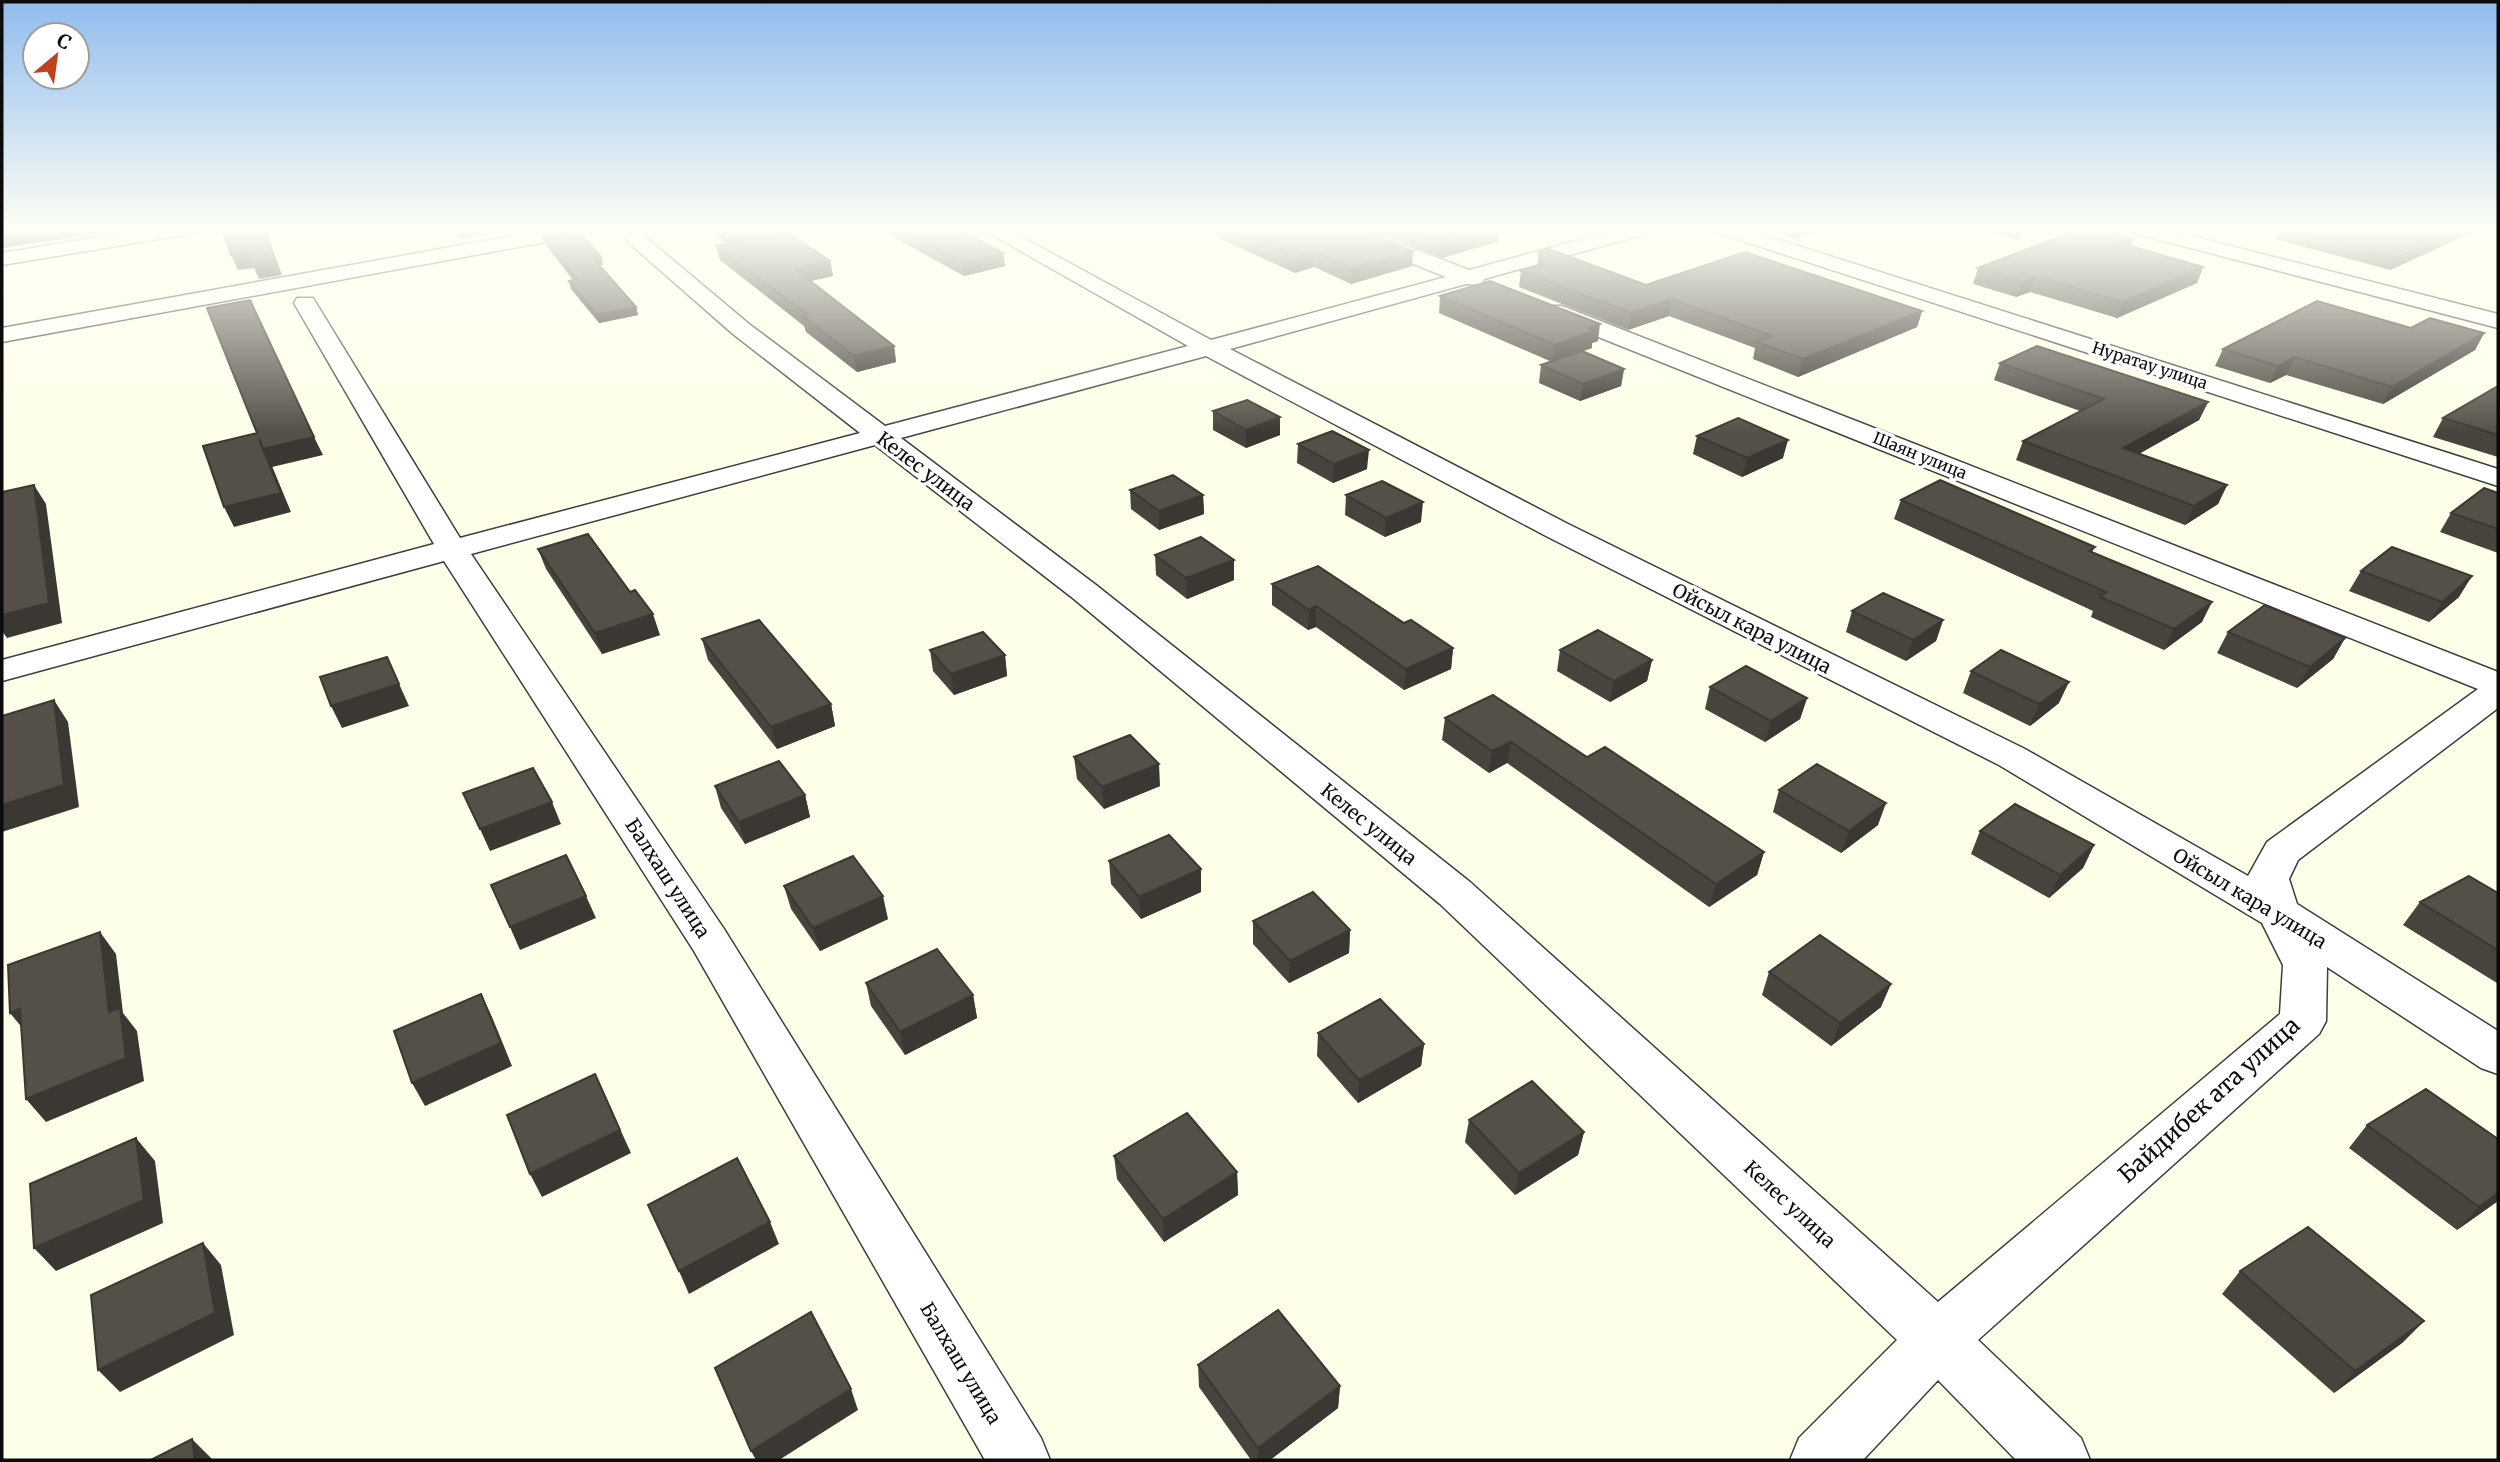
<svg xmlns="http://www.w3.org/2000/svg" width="2500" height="1462" font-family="Merriweather,serif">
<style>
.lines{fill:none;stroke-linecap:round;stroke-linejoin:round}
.minor-casing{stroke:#3e3e3e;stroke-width:3}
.minor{fill:#fff;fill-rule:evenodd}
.wall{fill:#48443d}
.shaded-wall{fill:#3b3732}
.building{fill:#544f47;stroke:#3b3732;stroke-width:2}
.labels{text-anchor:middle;stroke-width:7;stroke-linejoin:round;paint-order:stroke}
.far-street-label{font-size:16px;fill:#0b0b0b;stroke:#fff}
.street-label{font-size:19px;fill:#0b0b0b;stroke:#fff}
.near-street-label{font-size:23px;fill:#0b0b0b;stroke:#fff}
</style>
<rect width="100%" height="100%" fill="#feffe9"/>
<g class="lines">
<defs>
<path id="minor" d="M153,228H200L190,234L2,265V253Z
M556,228H599L589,234L2,342V328Z
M980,228H1005L1211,340L1446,277L1334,232L1331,228H1359L1469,270L1623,228H1656L1653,232L1484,279L1482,285L1466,284L1230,349L1568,524L2025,749L2248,876L2267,842L2478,689L1546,316L1543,311L1546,306H1562L2498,672V708L2298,860L2289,879L2297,904L2498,1031V1074L2481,1068L2327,967L2326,1021L2319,1034L1978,1340L2081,1438L2090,1460H2016L1938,1380L1863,1460H1790L1799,1438L1897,1340L1440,904L1074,599L875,445L471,554L724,929L1041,1438L1050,1460H985L694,951L444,561L2,681V660L434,544L294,303L297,298H313L316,303L460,538L860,433L733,334L629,243L626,239L629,235H643L749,324L885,426L1188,346ZM1206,356L1546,536L1999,765L2262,923L2283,965L2280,1014L1938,1302L1470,882L1096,585L901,438Z
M1712,228H1742L2498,469V486L1715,232Z
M2126,228H2160L2498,314V328L2129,232Z"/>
</defs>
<use href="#minor" class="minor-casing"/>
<use href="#minor" class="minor"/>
</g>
<path class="wall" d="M452,228H523L460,239Z
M706,228H767L777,235L830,261L833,276L810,281L894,346L896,362L857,372L806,332L804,326L720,260L716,246L727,244Z
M877,228H955L1003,253L1005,266L964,276Z
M1211,228H1355L1413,251L1412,266L1351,284L1314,267L1295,273L1216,237V230Z
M1366,228H1501L1499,241L1442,258Z
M1759,228H1830L1795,239Z
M1976,228H2023L2019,240Z
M2280,228H2482L2390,270L2275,239Z
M543,237L603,265H599L636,307L638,315L599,323L571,289L569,281L573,280L546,245Z
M2130,246L2203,267L2197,283L2117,318L2030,292L2016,297L1973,284L1978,268Z
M1539,252L1646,285L1922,311L1917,327L1798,377L1753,359L1755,348L1669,316L1628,330L1519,287L1521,271L1537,267Z
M1440,296L1598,341L1592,343V348L1583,351L1624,369L1621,386L1580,401L1539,383L1541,365L1552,362L1439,313Z
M2411,328L2484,333L2475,350L2383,404L2286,375L2270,383L2215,366L2223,349Z
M2000,363L2208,402L2199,420L2139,454L2227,485L2218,504L2185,525L2016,460L2023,441L2080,411L1994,380Z
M2498,386V457L2433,437L2443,418Z
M1213,412L1280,417V435L1246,448L1213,430Z
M1697,436L1783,458L1742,477L1693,454Z
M1298,444L1367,469L1333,483L1297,463Z
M1130,490L1203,495L1204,514L1159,530L1131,509Z
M2498,493V553L2440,532L2451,513Z
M1346,495L1421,522L1385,537L1345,515Z
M1901,500L2095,547L2092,552L2202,622L2164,650L2091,617L2093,611L1894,519Z
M538,549L660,635L602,654L546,569Z
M1155,555L1234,580L1187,599L1156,575Z
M2361,571L2459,597L2429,622L2349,591Z
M1272,584L1404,623L1453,648L1451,669L1404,690L1316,627L1308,630L1272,605Z
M1852,611L1943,620L1936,641L1906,661L1846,632Z
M2228,632L2345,638L2333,659L2297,688L2217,653Z
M702,639L831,704L835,726L777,749L708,660Z
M930,650L1005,655L1007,676L954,695L933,671Z
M1560,650L1652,660L1647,681L1610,702L1557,671Z
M1971,671L2059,703L2030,726L1963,693Z
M1710,687L1807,698L1800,719L1765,742L1705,709Z
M1445,718L1587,757L1764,852L1757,875L1709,907L1507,763L1489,773L1442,740Z
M1074,757L1160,786L1104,809L1077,779Z
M715,786L805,795L810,817L745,844L721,808Z
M1779,790L1878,825L1841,853L1773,812Z
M1980,831L2094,845L2083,868L2049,898L1971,854Z
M1109,861L1201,869V892L1141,919L1111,884Z
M784,886L888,919L820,951L791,909Z
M2498,893L2497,983L2403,925L2420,902Z
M1253,921L1350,930L1349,953L1289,983L1253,944Z
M1769,972L1881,1007L1831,1046L1762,995Z
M866,983L973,995L977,1018L905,1055L871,1006Z
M1318,1033L1424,1044L1421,1066L1358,1103L1317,1056Z
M1469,1120L1584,1132L1578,1155L1515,1195L1465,1142Z
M2367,1125L2498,1139V1201L2457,1230L2349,1148Z
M1114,1156L1237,1172L1238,1195L1164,1242L1117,1179Z
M2240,1271L2424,1321L2402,1343L2334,1393L2222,1294Z
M1198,1365L1340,1386L1338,1408L1270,1460H1251L1199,1387Z"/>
<path class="shaded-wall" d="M51,228H116L117,231L2,248V235Z
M264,228H265L282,275L259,279L252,263Z
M478,228H523L460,239L457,232Z
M1494,228H1501L1499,241L1442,258L1443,242Z
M1798,228H1830L1795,239Z
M2463,228H2482L2390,270L2396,258Z
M2133,239L2127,254L2120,243Z
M1413,251L1412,266L1351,284L1352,268Z
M247,252L254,268L238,270L231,255Z
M1314,252V267L1295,273V257Z
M1003,253L1005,266L964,276L963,263Z
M601,257L603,265L595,266L593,258Z
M830,261L833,276L798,284L795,269Z
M2203,267L2197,283L2117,318L2123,302Z
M2036,276L2030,292L2016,297L2022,281Z
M1672,299L1669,316L1628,330L1631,313Z
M636,307L638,315L599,323L597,315Z
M1922,311L1917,327L1798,377L1803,359Z
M1600,324L1598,341L1592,343V348L1552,362L1555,345L1588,328Z
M2484,333L2475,350L2383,404L2392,387Z
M894,346L896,362L857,372L854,356Z
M2295,357L2286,375L2270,383L2278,366Z
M1624,369L1621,386L1580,401L1583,384Z
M2208,402L2199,420L2115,467L2123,448Z
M1280,417V435L1246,448V430Z
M314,437L323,455L272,467V466L291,512L234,527L224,507L259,439Z
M1788,440L1783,458L1742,477L1747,458Z
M1369,450L1367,469L1333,483L1334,464Z
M34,485L46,504L62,623L7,638L2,631V615Z
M2227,485L2218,504L2185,525L2194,506Z
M1203,495L1204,514L1159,530V511Z
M1423,502L1421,522L1385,537L1386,518Z
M1234,560V580L1187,599L1186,578Z
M2472,576L2459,597L2429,622L2442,602Z
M2212,602L2202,622L2164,650L2174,629Z
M1316,606V627L1308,630L1309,610Z
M653,614L660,635L602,654L595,633Z
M1943,620L1936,641L1906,661L1913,640Z
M2345,638L2333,659L2297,688L2310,667Z
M1453,648L1451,669L1404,690L1406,669Z
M1005,655L1007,676L954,695L951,674Z
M387,657L409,706L342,728L331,706Z
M1652,660L1647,681L1610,702L1614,681Z
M2069,682L2059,703L2030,726L2039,704Z
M1807,698L1800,719L1765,742L1771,721Z
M54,700L68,722L79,807L2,832V805Z
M831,704L835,726L777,749L771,727Z
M1511,742L1507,763L1489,773L1492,751Z
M1159,764L1160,786L1104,809L1102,787Z
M805,795L810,817L745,844L739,822Z
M552,802L561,824L490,851L480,829Z
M1886,803L1878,825L1841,853L1849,831Z
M2094,845L2083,868L2049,898L2060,875Z
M1764,852L1757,875L1709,907L1716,884Z
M1201,869V892L1141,919L1139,897Z
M586,896L596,918L520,950L510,927Z
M883,896L888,919L820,951L813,928Z
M1350,930L1349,953L1289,983L1290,961Z
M100,932L116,954L123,1013L137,1031L144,1081L46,1122L26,1099L109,1012Z
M1891,984L1881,1007L1831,1046L1840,1023Z
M481,994L492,1017L512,1066L425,1106L412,1083Z
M973,995L977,1018L905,1055L900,1032Z
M20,1009L29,1036L10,1013Z
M1424,1044L1421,1066L1358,1103L1359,1080Z
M595,1074L631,1153L542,1197L530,1174Z
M1584,1132L1578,1155L1515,1195L1519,1173Z
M136,1138L155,1161L163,1223L56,1271L34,1248Z
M1237,1172L1238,1195L1164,1242L1163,1219Z
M2498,1193V1201L2457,1230L2479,1207Z
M770,1222L779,1244L689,1294L679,1271Z
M203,1243L221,1265L234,1335L120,1392L98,1370Z
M2424,1321L2402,1343L2334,1393L2355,1371Z
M1340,1386L1338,1408L1270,1460H1258V1448Z
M851,1389L858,1410L779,1460H756L751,1451Z
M192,1439L213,1460H195Z"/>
<path class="building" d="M2,228H51L2,235Z
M222,228H264L275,259L252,263L247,252L231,255Z
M454,228H478L457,232Z
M721,228H767L777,235L787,232L830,261L795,269L894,346L854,356L803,316L808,315L716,246L739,241Z
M898,228H955L1003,253L963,263Z
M1229,228H1355L1413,251L1352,268L1314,252L1295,257Z
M1405,228H1494L1443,242Z
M2083,228H2095L2133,239L2120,243L2203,267L2123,302L2036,276L2022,281L1978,268Z
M2282,228H2463L2396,258Z
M578,231L601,257L593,258L636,307L597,315L569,281L576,279L543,237Z
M1549,249L1646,285L1745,252L1922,311L1803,359L1757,342L1772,336L1672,299L1631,313L1521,271L1543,265L1539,252Z
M1490,281L1600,324L1588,328L1594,331L1555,345L1440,296Z
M250,300L314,437L263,449L259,439L281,493L224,507L203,446L257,433L207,308Z
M2317,301L2411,328L2430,318L2484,333L2392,387L2295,357L2278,366L2223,349Z
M2037,346L2208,402L2123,448L2227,485L2194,506L2023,441L2104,399L2000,363Z
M1582,351L1624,369L1583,384L1541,365Z
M2498,386V435L2443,418Z
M1247,400L1280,417L1246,430L1213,411Z
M1738,418L1788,440L1747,458L1697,436Z
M1332,431L1369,450L1334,464L1298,444Z
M1173,475L1203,495L1159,511L1130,490Z
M1940,480L2095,547L2089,551L2212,602L2174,629L2100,597L2106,592L1901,500Z
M1382,481L1423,502L1386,518L1346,495Z
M34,485L49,603L2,615V492Z
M2484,488L2498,493V529L2451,513Z
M588,534L630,592L635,590L653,614L595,633L538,549Z
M1201,537L1234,560L1186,578L1155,555Z
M2392,547L2472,576L2442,602L2361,571Z
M1318,566L1404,623L1411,620L1453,648L1406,669L1316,606L1309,610L1272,584Z
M1883,593L1943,620L1913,640L1852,611Z
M2265,605L2345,638L2310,667L2228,632Z
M759,620L831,704L771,727L702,639Z
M1598,630L1652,660L1614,681L1560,650Z
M983,632L1005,655L951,674L930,650Z
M2001,650L2069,682L2039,704L1971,671Z
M387,657L399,684L331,706L320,677Z
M1746,666L1807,698L1771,721L1710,687Z
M1493,695L1587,757L1605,747L1764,852L1716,884L1511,742L1492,751L1445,718Z
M54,700L64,785L2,805V716Z
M1130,735L1159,764L1102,787L1074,757Z
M779,761L805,795L739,822L715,786Z
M1817,764L1886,803L1849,831L1779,790Z
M533,768L552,802L480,829L463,793Z
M2015,804L2094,845L2060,875L1980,831Z
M1169,835L1201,869L1139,897L1109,861Z
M566,855L586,896L510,927L491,885Z
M853,856L883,896L813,928L784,886Z
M2469,876L2498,893V950L2420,902Z
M1313,892L1350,930L1290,961L1253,921Z
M100,932L109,1012L120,1008L126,1058L26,1099L20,1009L10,1013L8,965Z
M1820,935L1891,984L1840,1023L1769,972Z
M937,949L973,995L900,1032L866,983Z
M481,994L501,1043L412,1083L394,1031Z
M1380,999L1424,1044L1359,1080L1318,1033Z
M595,1074L620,1130L530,1174L507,1115Z
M1532,1081L1584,1132L1519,1173L1469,1120Z
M2426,1089L2498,1139V1193L2479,1207L2367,1125Z
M1187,1113L1237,1172L1163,1219L1114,1156Z
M136,1138L144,1200L34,1248L30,1184Z
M737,1158L770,1222L679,1271L648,1205Z
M2308,1227L2424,1321L2355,1371L2240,1271Z
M203,1243L215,1313L98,1370L91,1295Z
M1278,1310L1340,1386L1258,1448L1198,1365Z
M811,1312L851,1389L751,1451L715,1368Z
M192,1439L195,1460H151Z"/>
<linearGradient id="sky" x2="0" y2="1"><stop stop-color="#90bcee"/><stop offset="0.53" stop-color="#fffff5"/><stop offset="1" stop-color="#fffff5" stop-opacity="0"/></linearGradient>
<rect width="2500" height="433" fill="url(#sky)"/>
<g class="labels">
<g class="far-street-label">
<text transform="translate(2150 365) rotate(18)" y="6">Нуратау улица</text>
<text transform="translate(1920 455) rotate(22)" y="6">Шаян улица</text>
</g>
<g class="street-label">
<text transform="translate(926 471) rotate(37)" y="7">Келес улица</text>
<text transform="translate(1752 628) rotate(27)" y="7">Ойсыл кара улица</text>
<text transform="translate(1369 824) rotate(39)" y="7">Келес улица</text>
<text transform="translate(668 878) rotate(57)" y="7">Балхаш улица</text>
<text transform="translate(2250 898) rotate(31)" y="7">Ойсыл кара улица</text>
<text transform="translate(1790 1204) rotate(43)" y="7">Келес улица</text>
<text transform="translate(961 1363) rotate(59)" y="7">Балхаш улица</text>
</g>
<g class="near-street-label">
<text transform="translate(2209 1100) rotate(-42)" y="8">Байдибек ата улица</text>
</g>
</g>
<rect width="2500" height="1462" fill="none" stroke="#0b0b0b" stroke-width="7"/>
<g transform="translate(56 56) rotate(29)"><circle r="33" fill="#ffffff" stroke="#9d9d9d" stroke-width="2"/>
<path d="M0-5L12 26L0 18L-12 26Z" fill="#be421f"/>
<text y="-10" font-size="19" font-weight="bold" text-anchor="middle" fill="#0b0b0b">С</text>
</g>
</svg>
